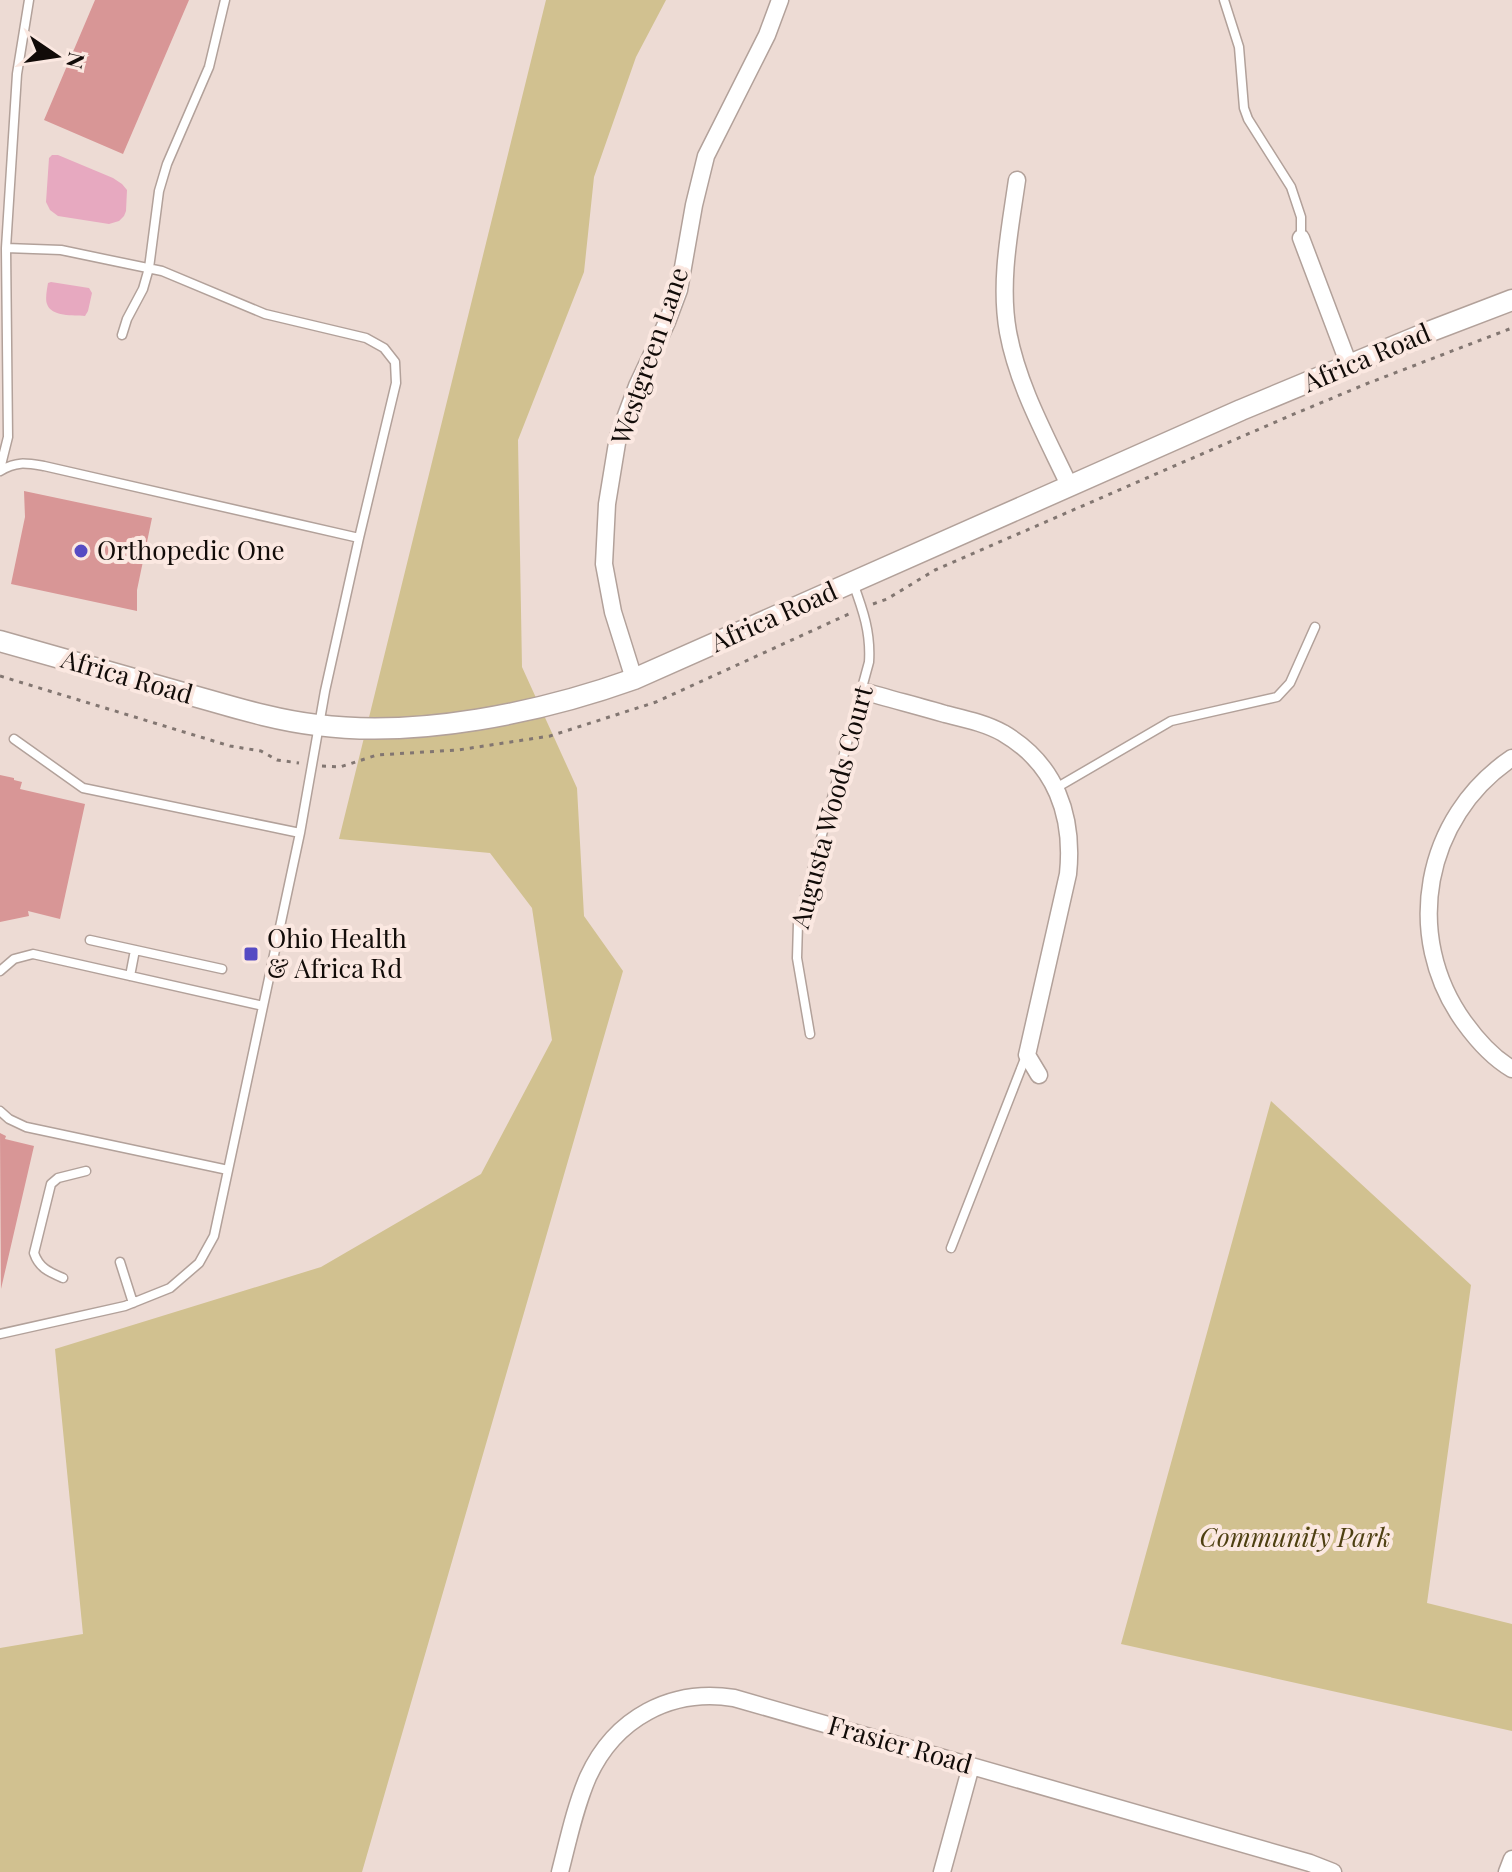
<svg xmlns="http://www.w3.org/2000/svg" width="1512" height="1872" font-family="'Playfair Display',serif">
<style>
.green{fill:#d1c190}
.water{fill:#e7a9c0}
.building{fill:#d89696}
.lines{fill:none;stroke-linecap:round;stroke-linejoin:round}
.service-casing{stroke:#b2a19a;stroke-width:11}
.minor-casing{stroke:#b2a19a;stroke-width:19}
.tertiary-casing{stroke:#b2a19a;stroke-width:23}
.path{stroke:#827671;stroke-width:3;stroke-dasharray:4 6;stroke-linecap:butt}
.service{stroke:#fff;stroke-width:8}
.minor{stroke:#fff;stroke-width:16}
.tertiary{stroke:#fff;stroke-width:20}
.poi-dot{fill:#564bc3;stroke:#fbe8e1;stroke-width:3}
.labels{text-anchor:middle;stroke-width:8;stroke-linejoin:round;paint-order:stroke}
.street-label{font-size:26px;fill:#110b08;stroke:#fbe8e1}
.poi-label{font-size:26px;fill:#110b08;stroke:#fbe8e1;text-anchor:start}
.park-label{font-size:26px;font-style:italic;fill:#4e4012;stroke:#fbe8e1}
</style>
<rect width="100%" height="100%" fill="#eddbd4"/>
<path class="green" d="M546,0H666L636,57L594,177L584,272L518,440L522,667L577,788L584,916L623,971L362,1872H0V1648L83,1634L55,1349L321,1267L481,1174L552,1040L532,908L490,853L339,839Z
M1271,1101L1471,1285L1427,1603L1512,1624V1731L1121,1644Z"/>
<path class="water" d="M52,155H58L113,178L122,184L127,190L126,211L124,216L119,221L109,224L58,216L50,210L46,202L49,158Z
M51,282L89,288L92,293L88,311L85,316C74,315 51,317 47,304C45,299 47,289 48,283Z"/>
<path class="building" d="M95,0H189L123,154L44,120Z
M24,491L152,518L137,590V611L11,584L25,517Z
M0,775L14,778V780L22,782L20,789L85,804L60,919L28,911L29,916L0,922Z
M0,1133L6,1136L5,1139L34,1146L1,1289Z"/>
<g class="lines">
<defs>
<path id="service" d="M1224,0L1239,47L1244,108L1248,119L1291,187L1301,217V238
M122,335L127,319L143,289L149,268L159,191L167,164L209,67L225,0
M0,469L8,437L6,248L17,74L29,0
M0,471C16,461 26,463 44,466L359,538
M14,739L83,788L300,833
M1056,788L1171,721L1277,697L1290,683L1315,627
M90,940L222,969
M0,971L14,959L33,954L263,1006
M130,976L135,950
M810,1034L797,958L798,923L869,662C871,633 863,610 853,583
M0,1111L9,1119L26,1127L228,1170
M951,1248L1026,1056
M120,1262L133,1303
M63,1278C49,1272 39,1268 34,1253L51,1184L58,1178L86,1171
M0,1334L125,1306L170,1288L199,1263L214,1236L300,833L325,691L359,538L396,383L395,362L384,348L366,338L265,314L162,271L61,250L6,248"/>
<path id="minor" d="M1017,180C1010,229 999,282 1008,332C1018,386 1046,436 1069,485
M1301,238L1349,365
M634,679L613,612L604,564L607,504L618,437L637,386L667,322L679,290L694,205L706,156L767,35L780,0
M863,691C890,699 918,706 945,714C965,719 985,723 1003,733C1056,764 1074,816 1068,874L1027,1055L1039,1075
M1512,758C1424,817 1402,936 1464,1022C1477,1040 1493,1058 1512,1069
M560,1872C568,1841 575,1807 588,1777C615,1718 671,1688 734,1698L1310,1863L1333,1872
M942,1872L971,1766
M1507,1872L1512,1859"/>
<path id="tertiary" d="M0,641C62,659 125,676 187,694C230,706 273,720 317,725C418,738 539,713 634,679L1241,410L1431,331L1512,300"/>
</defs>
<use href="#service" class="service-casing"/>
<use href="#minor" class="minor-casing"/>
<use href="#tertiary" class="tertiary-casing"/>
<path class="path" d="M873,604L887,599L935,570L1287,417L1366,384L1512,328
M0,676L230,746L261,751L277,760L299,763
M322,766L340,767L377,755L458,750L550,736L656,702L851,613"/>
<use href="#service" class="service"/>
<use href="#minor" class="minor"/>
<use href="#tertiary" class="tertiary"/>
</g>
<g class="poi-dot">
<circle cx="81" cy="551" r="8"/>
<rect x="243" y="946" width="16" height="16" rx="4"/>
</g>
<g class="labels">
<g class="street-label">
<text transform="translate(650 356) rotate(-71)" y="9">Westgreen Lane</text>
<text transform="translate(1367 358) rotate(-23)" y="9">Africa Road</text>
<text transform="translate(774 617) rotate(-24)" y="9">Africa Road</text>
<text transform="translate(127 677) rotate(16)" y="9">Africa Road</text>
<text transform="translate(832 807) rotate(-75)" y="9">Augusta Woods Court</text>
<text transform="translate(900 1745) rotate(16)" y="9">Frasier Road</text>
</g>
<g class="poi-label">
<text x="97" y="560">Orthopedic One</text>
<text x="267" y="948">Ohio Health<tspan x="267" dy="30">&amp; Africa Rd</tspan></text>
</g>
<g class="park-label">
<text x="1295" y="1547">Community Park</text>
</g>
</g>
<g transform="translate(56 56) rotate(103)" stroke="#fbe8e1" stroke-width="6" paint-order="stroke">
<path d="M0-6L14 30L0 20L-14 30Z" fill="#110b08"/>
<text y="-12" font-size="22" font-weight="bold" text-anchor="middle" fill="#110b08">N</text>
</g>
</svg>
